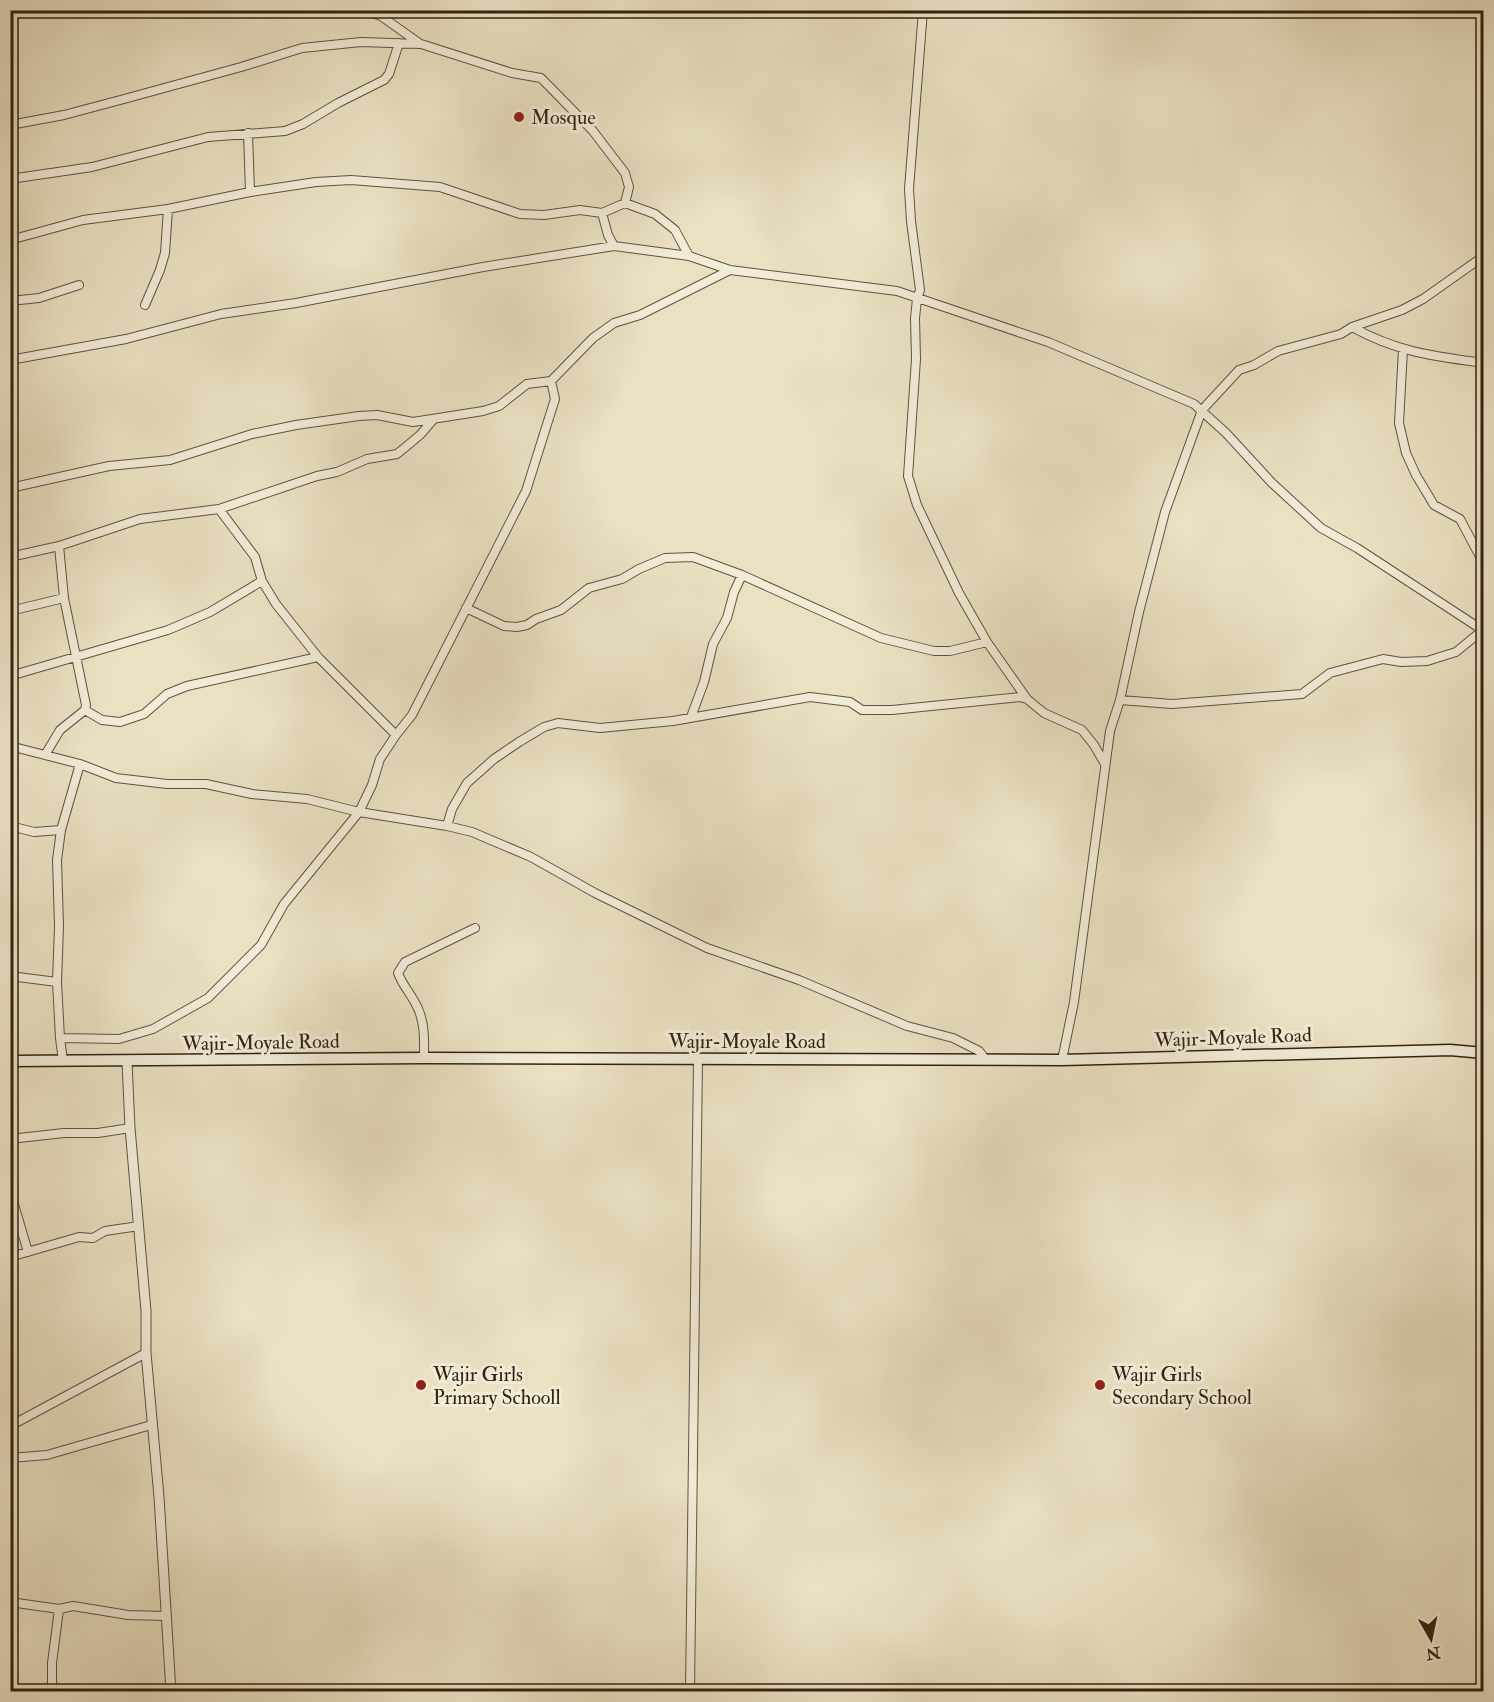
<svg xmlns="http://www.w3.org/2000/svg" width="1494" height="1702" font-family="'IM FELL Double Pica',serif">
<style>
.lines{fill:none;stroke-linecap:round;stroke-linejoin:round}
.minor-casing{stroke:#62513e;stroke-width:10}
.tertiary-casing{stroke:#62513e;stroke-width:11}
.secondary-casing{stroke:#342111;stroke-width:13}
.minor{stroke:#f1ecd8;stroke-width:8}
.tertiary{stroke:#f1ecd8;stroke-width:9}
.secondary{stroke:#f1ecd8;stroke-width:10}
.poi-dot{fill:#8f2418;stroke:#f1ecd8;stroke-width:2}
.labels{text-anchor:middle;stroke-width:6;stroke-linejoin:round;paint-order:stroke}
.poi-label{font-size:20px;fill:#342111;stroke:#f1ecd8;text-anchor:start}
.street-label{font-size:20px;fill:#342111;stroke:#f1ecd8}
</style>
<rect width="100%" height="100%" fill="#eae1c3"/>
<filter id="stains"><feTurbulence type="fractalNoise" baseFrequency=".00333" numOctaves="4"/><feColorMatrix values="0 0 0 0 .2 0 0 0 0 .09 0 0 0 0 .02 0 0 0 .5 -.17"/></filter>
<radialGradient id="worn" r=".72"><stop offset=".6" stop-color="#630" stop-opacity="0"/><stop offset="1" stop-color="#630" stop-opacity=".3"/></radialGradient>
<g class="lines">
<defs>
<path id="minor" d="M366,10L381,16L419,43
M923,10L909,189L911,221L920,290L917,299L915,318L916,359L908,476L917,505L959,593L987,642L1027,699
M10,125L64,115L124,99L241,67L302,48L361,42L421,44L512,73L541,78L593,131L625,173L629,187L625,203L655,214L675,230L689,256
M248,133L250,192
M10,179L92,167L208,137L285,131L303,124L338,103L384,80L389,74L399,43
M602,213L625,203
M10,240L83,220L168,209L250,192L316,182L351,180L440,187L520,214L544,215L580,210L602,213L608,235L614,246
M10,301L39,298L79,285
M145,305L160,270L165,253L168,209
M1352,327L1402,310L1423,299L1484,256
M1403,349L1399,423L1406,453L1416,475L1434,505L1460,519L1484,564
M10,360L126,339L221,314L296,303L483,267L614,246L689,256L730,270L897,291L1048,342L1194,404L1226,433L1272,483L1321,528L1357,548L1484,631
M10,488L109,466L170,460L252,434L296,425L359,416L377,415L413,422L483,411L499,406L527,384L551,381L593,338L614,323L640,315L730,270
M219,509L255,557L262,581L276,604L318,657L396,735
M10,557L59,546L140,519L219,509L317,476L337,472L367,459L397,454L420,435L433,420
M466,608L504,626L517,627L527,625L536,619L561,610L589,588L622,579L639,569L665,558L693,557L742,575L881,638L934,651H950L987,642
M10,611L64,598
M10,676L168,630L210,612L262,581
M1120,700L1172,704L1302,694L1330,673L1383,659L1401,662L1427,661L1456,652L1484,629
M85,710L102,720L120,722L144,714L167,694L187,686L318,657
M691,717L704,682L713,644L727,618L734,592L742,575
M10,746L80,764L116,778L167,784H206L252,794L307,799L359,812L447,826L472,832L531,857L595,893L707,948L799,980L907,1026L953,1038L979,1051L986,1060
M45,755L60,730L85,710L86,705L64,598L59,546
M10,826L34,832L61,830
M447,826L452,809L467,783L494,759L519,742L544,727L558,723L600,728L673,721L810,697L850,702L862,710H892L1020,697L1027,699L1044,713L1082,730L1094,745L1105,764
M10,976L57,982
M60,1038L57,982L59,926L57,860L61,830L80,764
M424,1058C424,1042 425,1026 419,1011C414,997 403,987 398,973L405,962L475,928
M1062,1060L1074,1002L1110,731L1120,700L1139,612L1165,512L1202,410L1239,370L1254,365L1278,351L1341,334L1352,327C1397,352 1433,356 1484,363
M63,1061L60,1038L119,1039L153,1029L208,998L261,945L284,904L359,812L372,785L380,759L396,735L412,715L526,491L555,399L551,381
M10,1139L64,1133H98L130,1128
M10,1200L13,1201L28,1252
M10,1257L79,1237L93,1238L105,1231L139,1226
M10,1426L146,1353
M10,1458L47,1455L151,1425
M10,1602L59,1609L73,1606L128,1615L165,1616
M52,1692V1663L59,1609
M690,1692L698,1059"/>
<path id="tertiary" d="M127,1062L130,1128L146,1311V1353L159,1497L171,1692"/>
<path id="secondary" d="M10,1061L424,1058L1062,1060L1450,1050L1484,1053"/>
</defs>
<use href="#minor" class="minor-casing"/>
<use href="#tertiary" class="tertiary-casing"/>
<use href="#secondary" class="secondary-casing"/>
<use href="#minor" class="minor"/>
<use href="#tertiary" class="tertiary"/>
<use href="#secondary" class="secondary"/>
</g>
<g class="poi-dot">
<circle cx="519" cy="117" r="6"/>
<circle cx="421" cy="1385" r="6"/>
<circle cx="1100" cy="1385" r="6"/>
</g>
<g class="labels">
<g class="poi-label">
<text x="531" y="124">Mosque</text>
<text x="433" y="1381">Wajir Girls<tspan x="433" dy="23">Primary Schooll</tspan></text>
<text x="1112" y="1381">Wajir Girls<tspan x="1112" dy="23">Secondary School</tspan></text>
</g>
<g class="street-label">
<text transform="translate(1233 1037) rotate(-2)" y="7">Wajir-Moyale Road</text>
<text x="747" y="1048">Wajir-Moyale Road</text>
<text transform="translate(261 1042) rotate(-1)" y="7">Wajir-Moyale Road</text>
</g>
</g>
<rect width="1494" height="1702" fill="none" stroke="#eae1c3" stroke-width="36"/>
<rect x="12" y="12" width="1470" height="1678" fill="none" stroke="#342111" stroke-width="3"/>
<rect x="18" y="18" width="1458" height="1666" fill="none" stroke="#342111" stroke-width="1.5"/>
<g transform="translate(1431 1639) rotate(171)" stroke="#f1ecd8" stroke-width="4.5" paint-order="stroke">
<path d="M0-4.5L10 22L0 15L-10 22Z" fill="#342111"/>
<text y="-9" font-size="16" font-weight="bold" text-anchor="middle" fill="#342111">N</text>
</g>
<rect width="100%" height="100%" filter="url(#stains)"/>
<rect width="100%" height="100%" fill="url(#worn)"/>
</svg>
